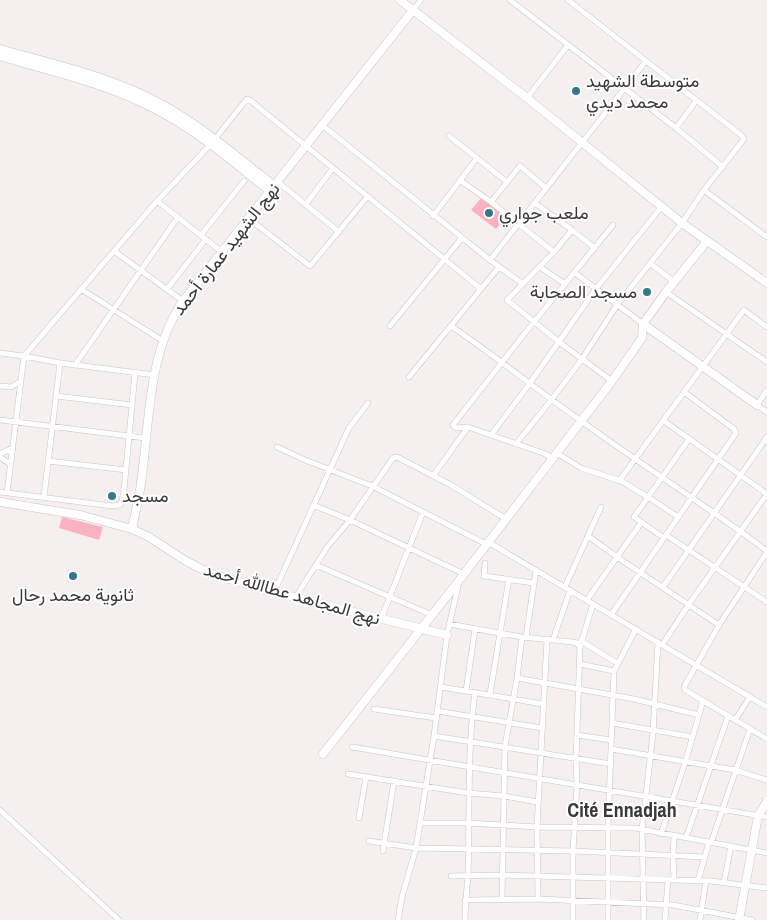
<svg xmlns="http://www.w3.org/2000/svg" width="767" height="920" font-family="'Archivo Narrow',Vazirmatn,sans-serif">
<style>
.green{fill:#fbb2c0}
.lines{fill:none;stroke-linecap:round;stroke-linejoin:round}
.street-casing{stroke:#cac3c4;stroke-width:6}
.secondary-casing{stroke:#cac3c4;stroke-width:9}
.street{stroke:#fff;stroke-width:5}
.secondary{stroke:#fff;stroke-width:8}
.poi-dot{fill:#357889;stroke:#fff;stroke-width:2}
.labels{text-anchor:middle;stroke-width:4;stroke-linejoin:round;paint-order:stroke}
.poi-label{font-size:18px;fill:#3b3839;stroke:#fff;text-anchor:start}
.street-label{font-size:18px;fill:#3b3839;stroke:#fff}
.quarter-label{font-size:20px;font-weight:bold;fill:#3b3839;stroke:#fff}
</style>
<rect width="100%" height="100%" fill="#f5eff0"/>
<path class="green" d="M481,198L506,217L496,229L471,210Z
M62,517L103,527L99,540L59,528Z"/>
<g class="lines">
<defs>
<path id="street" d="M510,0L676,128L723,167
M413,10L421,0
M527,98L568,45
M322,125L490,260
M676,128L696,101
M449,136L507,182
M461,181L491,202L554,252
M278,182L339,232
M704,190L767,237
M157,201L222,252
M491,202L520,166L546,188
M535,203L572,230
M306,204L333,168
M433,216L477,158
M249,219L310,266L368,196
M201,235L244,181
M595,248L572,230L554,252L507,300L559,342L612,381
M114,251L183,301
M651,264L674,282
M540,267L565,284
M575,273L643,324
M523,284L490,260L646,61
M81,289L163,341
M167,289L206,239
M666,292L767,362
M390,326L461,239
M451,326C495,356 536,389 580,420C641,465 706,505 767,551
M0,353L24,356L60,363L155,375
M75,365L178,217
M409,377L499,267
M0,386L11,387L19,382
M767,390L757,405L767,412
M56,396L132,405
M0,420L145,438
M664,421L767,494
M491,435L530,383L595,290L662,206
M516,444L552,399L582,359L617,305L682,223L704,190L744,139L741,135L568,0
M277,447L305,460L372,486L486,544
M557,453L581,468L621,481L648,497L678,517
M0,454L12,448
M0,457L10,464
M48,461L126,470
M550,462L549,456L543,453L468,427L456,428L453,425L525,333L613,225
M433,476L468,427
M619,481L744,310L767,327
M0,492L112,506L120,505L122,501L124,490L135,373
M7,493L24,356L157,201L210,145L247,99L251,101L481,289
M44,497L60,363
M313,505L350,520L464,574
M666,535L767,602
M588,536L617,557L641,523
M664,538L634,517L689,439
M488,542L767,707
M767,552L719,625L684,687L685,690L767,739
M485,563L484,576L534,583
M316,565L432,615
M565,587L601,507
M663,587L767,437
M274,592L349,428L368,403
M295,598L328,546L350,520L393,458L397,457L451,485L506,519
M587,600L617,557L719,625
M611,615L736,433L734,429L684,392
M381,619L423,512
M449,624L522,637L572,642L577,643L580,647L576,759L577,784L573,851V920
M526,637L536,570
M553,640L570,590
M581,641L617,663
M662,645L689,604L767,494
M580,647L593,604
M580,664L614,671
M517,678L522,637
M441,687L543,704
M466,691L475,629
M490,694L509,579
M374,709L436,718
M437,711L542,728
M735,720L750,697
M612,723L693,737
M577,735L611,740
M434,736L611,764
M352,747L767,817
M611,749L735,770L767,780
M348,774L468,793L504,796L538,802
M0,810L119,920
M359,818L366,777
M420,823H468L537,827L635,828L767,853
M661,834L685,763L703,701
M686,838L728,716
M369,841L416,848L573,851L705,857
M711,843L750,729
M383,851L394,781
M451,876L501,875L711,881L767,888
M674,880L673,856L674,836
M698,881L709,842
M724,882L731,846
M502,899L505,746L517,678L634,699L699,715
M538,899L537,827L547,640
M465,900L538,899L673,905L752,920
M398,920L402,897L416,848L434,736L447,635L459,582
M465,920C465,904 467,889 468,874C470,813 467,753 475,692
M608,920V828L614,671L636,629
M644,920L642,830L653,733L658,642
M665,920L668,880
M700,920L706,881"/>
<path id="secondary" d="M400,0L527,98L682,223L767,283
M0,49C55,65 113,77 163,105C203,127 238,158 275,186
M0,56C53,72 110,84 159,111C199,132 234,163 270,191
M643,324L757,405
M0,502L80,515L132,529L149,537L186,561L209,573L274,592L447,635
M132,529C135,514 139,499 141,483C150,422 147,354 183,301L413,10
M323,754L454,587L612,381L642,338L643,324L666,292L707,241
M739,920L758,816L767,801"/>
</defs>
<use href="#street" class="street-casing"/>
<use href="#secondary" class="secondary-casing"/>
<use href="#street" class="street"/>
<use href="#secondary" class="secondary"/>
</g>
<g class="poi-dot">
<circle cx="576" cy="91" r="5"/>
<circle cx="489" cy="213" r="5"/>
<circle cx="647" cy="292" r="5"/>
<circle cx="112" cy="496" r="5"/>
<circle cx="73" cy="576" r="5"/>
</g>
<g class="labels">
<g class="poi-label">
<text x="586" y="87">متوسطة الشهيد<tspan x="586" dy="21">محمد ديدي</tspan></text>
<text x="499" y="219">ملعب جواري</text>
<text x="637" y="298" text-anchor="end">مسجد الصحابة</text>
<text x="122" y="502">مسجد</text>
<text x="73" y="601" text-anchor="middle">ثانوية محمد رحال</text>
</g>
<g class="street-label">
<text transform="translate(226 249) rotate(-52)" y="6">نهج الشهيد عمارة أحمد</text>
<text transform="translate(292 594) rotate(16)" y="6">نهج المجاهد عطاالله أحمد</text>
</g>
<g class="quarter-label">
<text x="622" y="817">Cité Ennadjah</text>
</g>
</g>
</svg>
